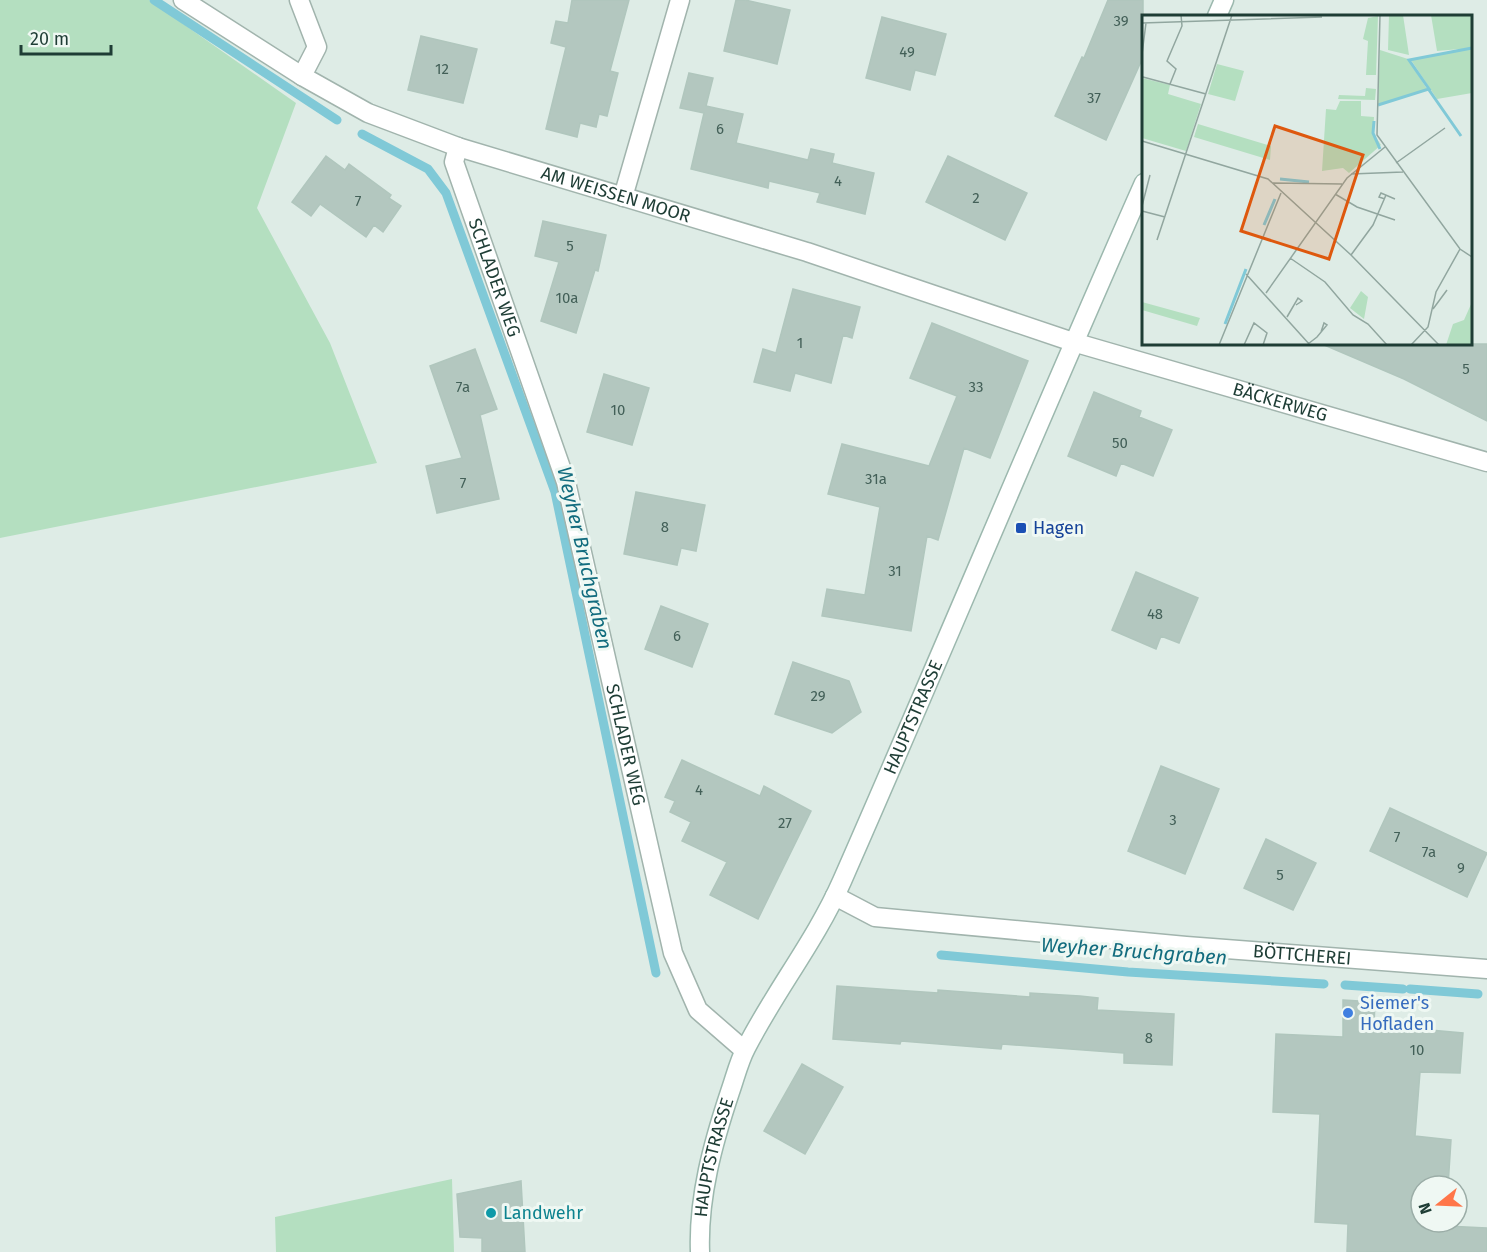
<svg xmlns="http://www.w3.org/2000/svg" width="1487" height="1252" font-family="'Fira Sans',sans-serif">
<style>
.green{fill:#b4dfc0}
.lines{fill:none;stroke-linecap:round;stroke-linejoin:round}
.stream{stroke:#80c9d7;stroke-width:9}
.building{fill:#b3c7bf;stroke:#b0c6bd;stroke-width:1.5}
.minor-casing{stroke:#a1b4ad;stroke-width:21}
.secondary-casing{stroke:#9cb8ae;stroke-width:21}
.minor{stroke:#fff;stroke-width:18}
.secondary{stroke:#fff;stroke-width:18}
.transit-dot{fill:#1a4fb4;stroke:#eff8f3;stroke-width:2}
.shop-dot{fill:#3f7fe0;stroke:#eff8f3;stroke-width:2}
.culture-dot{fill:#0f9aa8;stroke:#eff8f3;stroke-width:2}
.labels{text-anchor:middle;stroke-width:6;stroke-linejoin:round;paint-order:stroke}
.number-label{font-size:15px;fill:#436058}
.street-label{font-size:18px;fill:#1e3d35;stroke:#eff8f3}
.transit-label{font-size:18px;fill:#164399;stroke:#eff8f3;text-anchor:start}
.shop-label{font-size:18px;fill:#366cbe;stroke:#eff8f3;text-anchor:start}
.culture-label{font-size:18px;fill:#0d838f;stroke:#eff8f3;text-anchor:start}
.water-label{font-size:20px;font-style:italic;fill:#126c7e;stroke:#eff8f3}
.inset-river{fill:none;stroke:#80c9d7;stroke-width:3}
.inset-road{fill:none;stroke:#91a69f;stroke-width:1.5}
.view{fill:#de580e;fill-opacity:0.15;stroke:#de580e;stroke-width:3}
.inset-edge{fill:none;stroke:#1e3d35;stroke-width:3}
</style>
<rect width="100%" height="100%" fill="#deece6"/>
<path class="green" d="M0,0H149L296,103L257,208L330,343L377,463L0,538Z
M452,1179L454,1252H276L275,1217Z"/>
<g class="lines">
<path class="stream" d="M154,0L337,120
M362,134L428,169L446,193L555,492L656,973
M941,955L1128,972L1324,984
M1345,985L1403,989
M1410,989L1478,994"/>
</g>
<path class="building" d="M572,0H629L610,71L618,73L607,116L599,114L596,127L580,123L577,137L546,129L566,47L551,43L556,21L568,23Z
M736,0H745L790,10L777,64L724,51Z
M1108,0H1143V57L1106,140L1055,116L1082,57L1084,58Z
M882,17L946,34L935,75L915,70L910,90L866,78Z
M421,36L477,49L463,103L408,90Z
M689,73L713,78L706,106L743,114L736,143L808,160L811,149L834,154L832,163L874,173L865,214L817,202L820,193L769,181L768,188L691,169L704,113L680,108Z
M326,156L345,170L349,164L391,195L389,198L401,206L383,232L374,225L366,237L320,204L311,216L292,202Z
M948,156L1027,193L1005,240L926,202Z
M543,221L606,235L598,271L595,270L576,333L541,321L559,262L535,256Z
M793,289L860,307L852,338L843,335L831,383L795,373L790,391L754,382L763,349L776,353Z
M932,323L1028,361L990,458L964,448L938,540L927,536L911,631L822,616L827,589L865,595L880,507L828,494L842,444L929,466L957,396L910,378Z
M1322,344H1487V421L1404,379Z
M475,349L497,409L480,415L499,499L437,513L426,466L462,458L430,366Z
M604,374L649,388L632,445L587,432Z
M1094,392L1141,411L1139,417L1172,430L1153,476L1121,463L1116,476L1068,456Z
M636,492L705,505L696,551L681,548L677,565L624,554Z
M1136,572L1198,598L1179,643L1161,636L1156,649L1112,630Z
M661,606L708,624L692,667L645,649Z
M793,662L849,681L861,712L832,733L775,714Z
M682,760L760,796L764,786L811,811L758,919L710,895L727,862L682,841L691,822L670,812L675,801L665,797Z
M1161,766L1219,789L1185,874L1128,851Z
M1390,808L1487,853L1467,897L1370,851Z
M1266,839L1316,863L1293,910L1244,888Z
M837,986L938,993V990L1030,997V993L1080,996L1098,998L1097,1010L1174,1014L1172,1065L1124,1063V1053L1002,1044L1001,1049L901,1041L900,1044L833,1039Z
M1343,1000L1375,1002L1374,1025L1463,1033L1460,1073L1420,1072L1415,1136L1451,1140L1448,1186H1421V1222H1446V1226L1487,1228V1252H1347L1348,1224L1315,1222L1320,1114L1273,1112L1276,1034L1343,1037Z
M802,1064L843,1087L805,1154L764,1131Z
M521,1181L525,1252H482V1238L460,1237L457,1194Z"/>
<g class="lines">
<defs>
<g id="minor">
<path id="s1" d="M183,0L302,76L368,113L458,147L807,252L1073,342L1487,462"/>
<path d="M299,0L317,47L302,76"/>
<path id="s2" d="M458,147L454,162L566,482L673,953L698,1010L744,1050"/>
<path d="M623,197L680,0"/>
<path id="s3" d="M835,896L875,917L1186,946L1487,969"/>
</g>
<g id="secondary">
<path d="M1217,16L1224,0"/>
<path id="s4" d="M700,1252C698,1197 713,1143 730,1092C735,1078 739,1061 746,1048C775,991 816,940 842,881C944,649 1041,415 1144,183"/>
</g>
</defs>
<use href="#minor" class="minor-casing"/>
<use href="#secondary" class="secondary-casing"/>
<use href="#minor" class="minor"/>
<use href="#secondary" class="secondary"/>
</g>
<rect class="transit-dot" x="1015" y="522" width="12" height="12" rx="3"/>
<circle class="shop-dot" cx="1348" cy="1013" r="6"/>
<circle class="culture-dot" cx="491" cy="1213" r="6"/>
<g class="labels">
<g class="number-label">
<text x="1121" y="26">39</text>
<text x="907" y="57">49</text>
<text x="442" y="74">12</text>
<text x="1094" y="103">37</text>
<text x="720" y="134">6</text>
<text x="838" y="186">4</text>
<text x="976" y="203">2</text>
<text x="358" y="206">7</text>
<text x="570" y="251">5</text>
<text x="567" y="303">10a</text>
<text x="800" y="348">1</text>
<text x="1466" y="374">5</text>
<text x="463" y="392">7a</text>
<text x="976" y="392">33</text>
<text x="618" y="415">10</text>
<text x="1120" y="448">50</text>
<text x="876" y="484">31a</text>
<text x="463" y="488">7</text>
<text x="665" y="532">8</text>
<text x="895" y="576">31</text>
<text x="1155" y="619">48</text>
<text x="677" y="641">6</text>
<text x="818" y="701">29</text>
<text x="699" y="795">4</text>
<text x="1173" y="825">3</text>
<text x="785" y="828">27</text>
<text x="1397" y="842">7</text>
<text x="1429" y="857">7a</text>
<text x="1461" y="873">9</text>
<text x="1280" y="880">5</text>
<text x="1149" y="1043">8</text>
<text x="1417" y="1055">10</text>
</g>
<g class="street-label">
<text dy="6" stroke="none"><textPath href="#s1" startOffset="478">AM WEISSEN MOOR</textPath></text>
<text dy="6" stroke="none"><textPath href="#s2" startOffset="138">SCHLADER WEG</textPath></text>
<text dy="6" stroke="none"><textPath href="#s1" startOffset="1174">BÄCKERWEG</textPath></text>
<text dy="6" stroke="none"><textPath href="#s4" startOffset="582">HAUPTSTRASSE</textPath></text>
<text dy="6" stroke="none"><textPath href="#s2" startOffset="624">SCHLADER WEG</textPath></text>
<text dy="6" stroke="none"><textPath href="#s3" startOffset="474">BÖTTCHEREI</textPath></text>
<text dy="6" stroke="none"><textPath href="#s4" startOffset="96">HAUPTSTRASSE</textPath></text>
</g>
<g class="transit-label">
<text x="1033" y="534">Hagen</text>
</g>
<g class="shop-label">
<text x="1360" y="1009">Siemer's<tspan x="1360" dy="21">Hofladen</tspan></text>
</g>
<g class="culture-label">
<text x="503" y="1219">Landwehr</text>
</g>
<g class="water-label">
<text transform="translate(585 558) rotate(77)" y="7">Weyher Bruchgraben</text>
<text transform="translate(1134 951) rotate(4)" y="7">Weyher Bruchgraben</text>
</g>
</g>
<g transform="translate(1142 15)">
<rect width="330" height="330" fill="#deece6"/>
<path d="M247,0H261L267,40L246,35ZM289,0H330V78L295,84L269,45L318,34L295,36ZM236,1L234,60H224L226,26L221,24L226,3ZM238,35L266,44L285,74L236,90ZM75,49L102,56L93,86L66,79ZM0,63L28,70L26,79L59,89L44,136L0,123ZM224,73L234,74L233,85L196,84L197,80L223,81ZM198,86H219V101L232,102L231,118L239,130L207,158L201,153L180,156L184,94L194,95ZM56,109L129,131L128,145L52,122ZM219,276L226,282L222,304L208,293ZM0,287L58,303L55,311L0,295ZM330,287V330H304L311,309L322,305Z" fill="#b4dfc0"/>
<path class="inset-river" d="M287,75L319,121M236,90L287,74L267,45L330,33M232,106L231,118L238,134M138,164L167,167M122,210L133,184M83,309L104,254"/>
<path class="inset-road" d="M238,0L235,120L318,234L330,242M0,8L180,2M0,39L4,8M1,62L64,79M28,69L34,54L25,46L40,11L39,0M0,126L126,164L209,240L297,330M254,148L303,113M209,159L261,157M131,168L200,169M193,179L215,192L253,205M243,184L237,182L239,178L253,184M0,191L8,160M0,196L23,202M15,225L90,0M209,240L231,210L244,180M148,243L183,267L211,300L226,309L245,330M104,259L168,330M124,278L205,163L243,132M291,294L305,275M145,302L156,283L160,286L154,290M166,329L175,322L185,310L182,308L179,317M77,330L139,178M102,330L112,308L125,318L121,330M269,330L286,312L294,277L318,234"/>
<path class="view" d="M133,111L221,140L187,244L99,216Z"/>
<rect width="330" height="330" class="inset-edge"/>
</g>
<g transform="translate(1439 1204) rotate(252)"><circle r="28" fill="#eff8f3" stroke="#9bada7" stroke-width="1.5"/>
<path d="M0-4.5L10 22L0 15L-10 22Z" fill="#ff7649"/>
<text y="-9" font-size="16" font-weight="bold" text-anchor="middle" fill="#1e3d35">N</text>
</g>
<path d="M21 45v9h90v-9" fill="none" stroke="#1e3d35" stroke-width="3"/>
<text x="30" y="45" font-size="18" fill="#1e3d35" stroke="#eff8f3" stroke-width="4.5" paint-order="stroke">20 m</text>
</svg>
